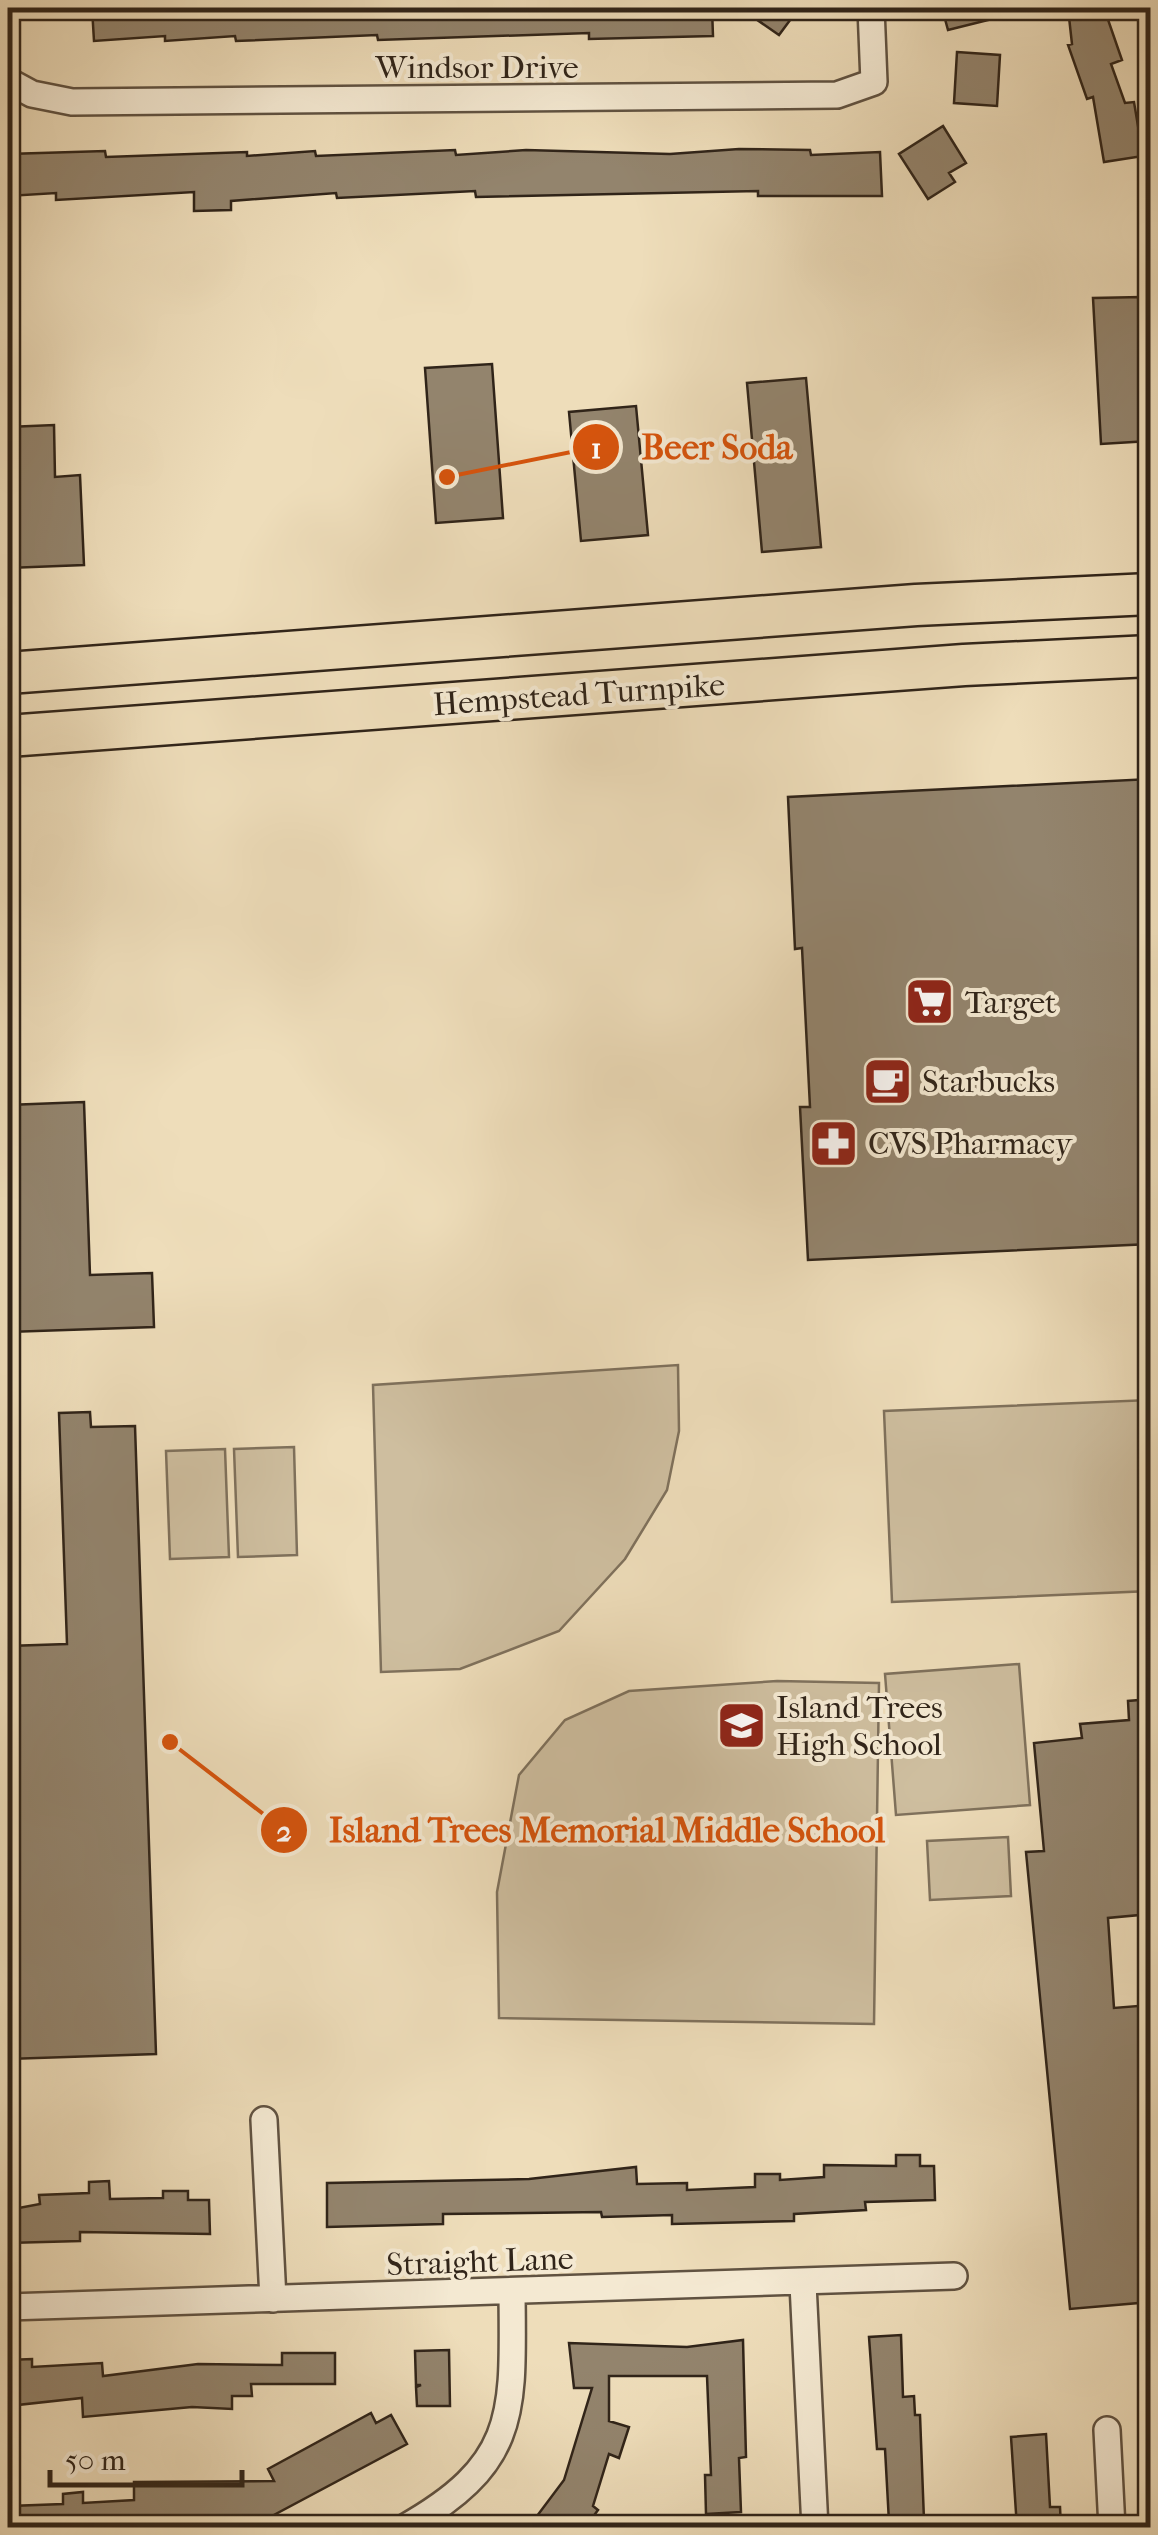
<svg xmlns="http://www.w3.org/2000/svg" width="1158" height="2535" font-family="'IM FELL French Canon',serif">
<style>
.green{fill:#cebe9f;stroke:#7f715c;stroke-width:2.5}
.building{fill:#93846d;stroke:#302419;stroke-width:2.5}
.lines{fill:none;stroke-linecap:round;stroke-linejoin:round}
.street-casing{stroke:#605241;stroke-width:30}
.primary-casing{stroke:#302419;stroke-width:45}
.street{stroke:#f4e9d2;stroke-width:25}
.primary{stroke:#eeddba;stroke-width:40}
.labels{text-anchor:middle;stroke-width:8;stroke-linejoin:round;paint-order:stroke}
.street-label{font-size:32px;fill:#302419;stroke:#f4e9d2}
.poi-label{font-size:32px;fill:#302419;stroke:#f4e9d2;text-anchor:start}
.leader{fill:none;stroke:#d6540d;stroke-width:4}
.callout-dot{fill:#d6540d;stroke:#f4e9d2;stroke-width:4}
.mark-label{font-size:30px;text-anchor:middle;font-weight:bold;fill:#fff}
.callout-label{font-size:35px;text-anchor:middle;font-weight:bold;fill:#d6540d;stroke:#f4e9d2;stroke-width:8;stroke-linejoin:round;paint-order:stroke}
</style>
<rect width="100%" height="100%" fill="#eeddba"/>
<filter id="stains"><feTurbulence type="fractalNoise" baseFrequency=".002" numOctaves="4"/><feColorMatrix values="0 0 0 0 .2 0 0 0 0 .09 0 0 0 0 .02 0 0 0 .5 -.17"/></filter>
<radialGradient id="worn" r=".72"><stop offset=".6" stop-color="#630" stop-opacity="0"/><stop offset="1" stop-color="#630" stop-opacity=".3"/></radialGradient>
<path class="green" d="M678,1365L679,1431L667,1490L625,1559L559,1631L460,1669L381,1672L373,1385Z
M1150,1400V1591L892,1602L884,1411Z
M294,1447L297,1555L238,1557L234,1449Z
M225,1449L229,1557L170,1559L166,1451Z
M1019,1664L1030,1805L896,1815L885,1674Z
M777,1681L879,1683L874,2024L499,2018L497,1892L519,1775L565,1720L629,1691Z
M1008,1837L1011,1896L930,1900L927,1841Z"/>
<path class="building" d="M92,8H712L713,36L589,39V33L378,40L377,35L236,41L235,36L165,41V36L94,41Z
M740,8H799L779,35Z
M942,8H1007L1008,15L948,30Z
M1068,8H1104L1122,60L1111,64L1125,103L1134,102L1143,156L1104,162L1093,97L1087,99L1068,45L1072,44Z
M957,52L1000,55L997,106L954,103Z
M943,126L966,163L949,173L955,182L928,199L899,154Z
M739,149L810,150L811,155L880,152L882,196H758V191L476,197L475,191L337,198L336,193L231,201V210L194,211V192L56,200V193L8,196V154L105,151L106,157L247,152V156L315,151L316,156L455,150L456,155L526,150L670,154Z
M1141,297L1149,441L1101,444L1093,298Z
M492,364L503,518L436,523L425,368Z
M806,378L821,547L762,552L747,383Z
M636,406L648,535L581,541L569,412Z
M54,425L55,477L80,475L84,565L8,568V427Z
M1150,779V1244L808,1260L800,1107H810L802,948L795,949L788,797Z
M84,1102L90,1275L152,1273L154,1327L8,1332V1105Z
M90,1412L91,1427L135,1426L156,2054L8,2059V1646L67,1644L59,1413Z
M1150,1699V1914L1108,1918L1114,2008L1150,2005V2103H1141L1150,2227V2302L1070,2309L1026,1852L1044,1851L1034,1743L1082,1738L1080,1724L1129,1720L1128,1701Z
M896,2155H920V2166H934L935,2200L865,2202L866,2210L794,2214V2221L672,2224V2215L602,2217L601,2212L443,2214V2224L327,2227V2183L529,2179L636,2167L637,2184L687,2183V2190L755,2187V2174H780V2180L824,2177V2165L896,2166Z
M109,2181L110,2199L163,2198V2191H188V2200H209L210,2234L80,2232V2241L8,2243V2210L40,2204L39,2195L89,2193V2182Z
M901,2335L903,2397L914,2396L915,2415H920L924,2520L889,2522L885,2449H877L869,2337Z
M743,2340L746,2457L739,2458L741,2512L706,2514L705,2475H711L707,2376H609V2421L629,2427L619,2458L609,2454L593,2506L598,2510L587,2525L578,2519L572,2528H528L564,2480L592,2388H574L569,2343L687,2347Z
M449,2350L450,2406H417L416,2387L421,2385H416L415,2351Z
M282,2353H335V2384H251L252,2396H232V2409L192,2407L83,2417L82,2398L8,2406V2360L32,2359V2367L102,2363L103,2376L198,2364L282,2365Z
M371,2413L376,2423L391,2415L407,2444L270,2517L189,2518V2525L10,2528V2506L63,2504V2494L83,2492V2503L134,2500V2482L274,2481L268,2469Z
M1046,2434L1050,2507H1060L1061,2528H1017L1011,2437Z"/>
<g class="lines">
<defs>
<path id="street" d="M8,81L32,94L72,102L837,95L874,82L871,8
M264,2120L273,2299
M803,2284L815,2528
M8,2307L954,2276
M1107,2430L1112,2528
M404,2528C519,2463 513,2413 512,2293"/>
<path id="primary" d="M8,673L916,605L1150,594
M8,736L964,665L1150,656"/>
</defs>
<use href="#street" class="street-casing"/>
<use href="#primary" class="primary-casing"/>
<use href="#street" class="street"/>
<use href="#primary" class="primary"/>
</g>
<defs>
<symbol id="supermarket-square" viewBox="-11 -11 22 22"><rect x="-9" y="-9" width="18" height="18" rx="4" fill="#8f2418" stroke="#f4e9d2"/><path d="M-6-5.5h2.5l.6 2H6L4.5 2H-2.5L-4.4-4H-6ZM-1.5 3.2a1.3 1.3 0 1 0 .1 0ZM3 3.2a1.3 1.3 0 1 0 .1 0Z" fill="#fff"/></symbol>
<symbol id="cafe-square" viewBox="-11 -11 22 22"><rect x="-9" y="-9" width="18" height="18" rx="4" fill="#8f2418" stroke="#f4e9d2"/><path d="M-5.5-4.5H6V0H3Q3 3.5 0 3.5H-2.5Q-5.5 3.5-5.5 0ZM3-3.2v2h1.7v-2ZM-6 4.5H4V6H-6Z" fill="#fff"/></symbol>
<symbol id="pharmacy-square" viewBox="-11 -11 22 22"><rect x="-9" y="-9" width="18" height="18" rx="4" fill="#8f2418" stroke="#f4e9d2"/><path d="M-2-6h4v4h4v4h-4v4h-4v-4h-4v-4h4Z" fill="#fff"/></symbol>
<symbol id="school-square" viewBox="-11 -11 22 22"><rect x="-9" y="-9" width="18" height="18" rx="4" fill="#8f2418" stroke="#f4e9d2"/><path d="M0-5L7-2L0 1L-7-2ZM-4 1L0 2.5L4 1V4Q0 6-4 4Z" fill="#fff"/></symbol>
</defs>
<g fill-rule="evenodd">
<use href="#supermarket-square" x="902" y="974" width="55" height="55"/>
<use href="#cafe-square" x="860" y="1054" width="55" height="55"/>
<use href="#pharmacy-square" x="806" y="1116" width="55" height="55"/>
<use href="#school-square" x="714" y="1698" width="55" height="55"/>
</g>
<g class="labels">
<g class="street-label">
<text x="477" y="78">Windsor Drive</text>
<text transform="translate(579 694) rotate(-4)" y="11">Hempstead Turnpike</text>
<text transform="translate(480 2261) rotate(-2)" y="11">Straight Lane</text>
</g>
<g class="poi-label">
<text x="965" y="1013">Target</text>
<text x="922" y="1092">Starbucks</text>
<text x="868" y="1154">CVS Pharmacy</text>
<text x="776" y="1718">Island Trees<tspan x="776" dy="37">High School</tspan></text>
</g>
</g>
<path class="leader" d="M447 477L596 447M170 1742L284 1830"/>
<g class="callout-dot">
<circle cx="447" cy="477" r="10"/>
<circle cx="170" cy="1742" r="10"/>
<circle cx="596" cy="447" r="25"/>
<circle cx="284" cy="1830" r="25"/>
</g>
<g class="mark-label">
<text x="596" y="458">1</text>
<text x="284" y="1841">2</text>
</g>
<g class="callout-label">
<text x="717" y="459">Beer Soda</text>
<text x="607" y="1842">Island Trees Memorial Middle School</text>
</g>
<rect width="1158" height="2535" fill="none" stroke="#eeddba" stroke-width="40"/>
<rect x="10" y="10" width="1138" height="2515" fill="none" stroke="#302419" stroke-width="5"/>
<rect x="20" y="20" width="1118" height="2495" fill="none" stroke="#302419" stroke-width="2.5"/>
<path d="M50 2470v15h192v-15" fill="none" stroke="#302419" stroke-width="5"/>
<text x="65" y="2470" font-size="30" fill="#302419" stroke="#f4e9d2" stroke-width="8" paint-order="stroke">50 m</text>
<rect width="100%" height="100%" filter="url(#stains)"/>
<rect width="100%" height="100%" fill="url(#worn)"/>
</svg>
